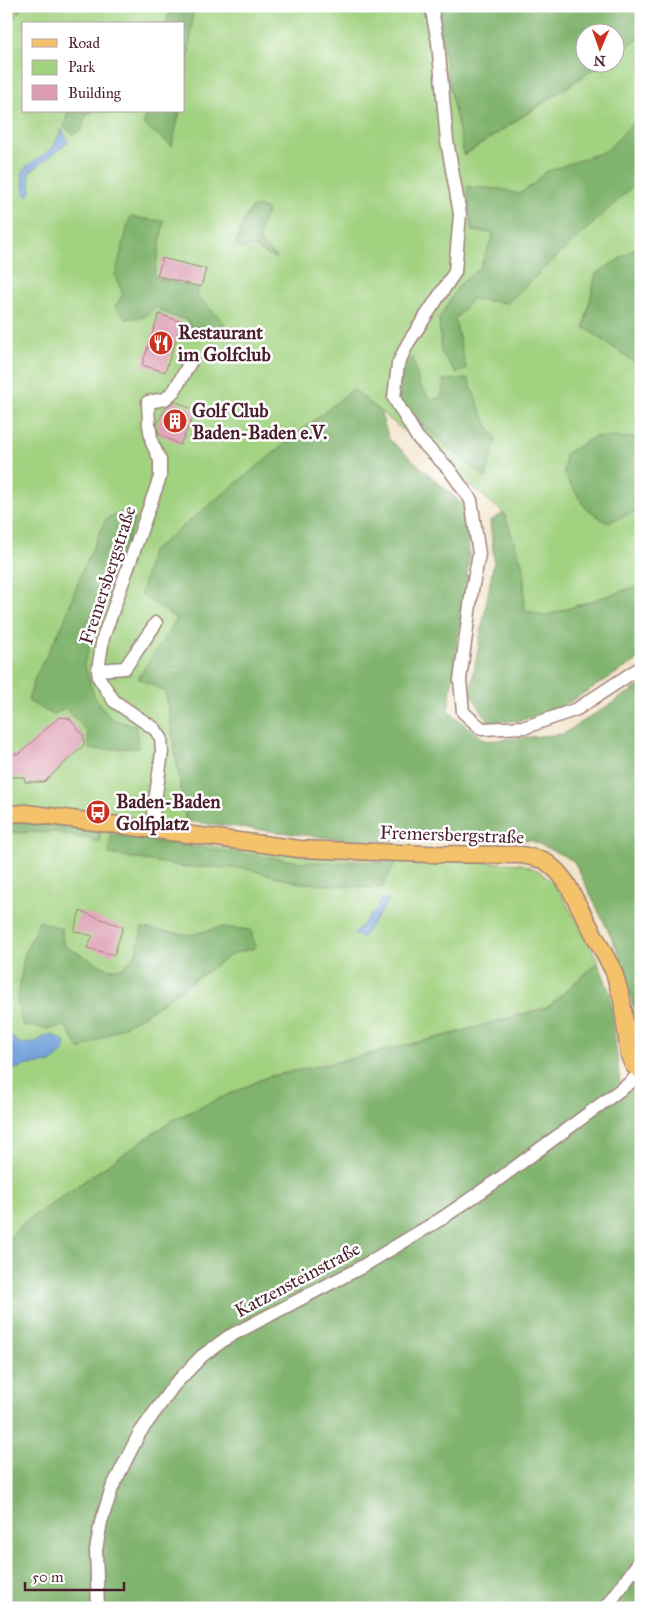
<svg xmlns="http://www.w3.org/2000/svg" width="647" height="1614" font-family="'IM FELL Great Primer',serif">
<style>
.green{fill:#a1d280;stroke:#767856;fill-rule:evenodd}
.forest{fill:#80b46e;stroke:#656a4c}
.water{fill:#6fa1da;stroke:#5c6082}
.building{fill:#dd9db2}
.lines{fill:none;stroke-linecap:round;stroke-linejoin:round}
.minor-casing{stroke:#9e827a;stroke-width:15}
.major-casing{stroke:#9e827a;stroke-width:19}
.minor{stroke:#fff;stroke-width:12}
.major{stroke:#f4c26a;stroke-width:16}
.labels{text-anchor:middle;stroke-width:5;stroke-linejoin:round;paint-order:stroke}
.poi-label{font-size:19px;font-weight:bold;fill:#4a1f2b;stroke:#fff;text-anchor:start}
.street-label{font-size:19px;fill:#4a1f2b;stroke:#fff}
</style>
<rect width="100%" height="100%" fill="#fff"/>
<filter id="ink" filterUnits="userSpaceOnUse"><feTurbulence type="fractalNoise" baseFrequency=".02" numOctaves="2"/><feDisplacementMap in="SourceGraphic" scale="10" xChannelSelector="R" yChannelSelector="G"/><feConvolveMatrix kernelMatrix="1 2 1 2 8 2 1 2 1" color-interpolation-filters="sRGB"/></filter>
<filter id="wash" filterUnits="userSpaceOnUse"><feTurbulence type="fractalNoise" baseFrequency=".0096" numOctaves="4" result="noise"/><feDisplacementMap in="SourceGraphic" scale="20" xChannelSelector="R" yChannelSelector="G"/><feGaussianBlur stdDeviation="1.12" result="paint"/><feColorMatrix in="noise" values="0 0 0 0 0 0 0 0 0 0 0 0 0 0 0 0 0 1.4 0 .05"/><feComposite in="paint" operator="in"/></filter>
<g filter="url(#wash)">
<rect width="100%" height="100%" fill="#f2e4c9"/>
<path class="green" d="M24,6H437L450,89L465,155L603,63L614,62L615,55L641,37V245L596,274L584,326L641,367V585L545,616L524,609V570L504,513L353,389L177,619L139,678L166,692L186,821L177,841C251,851 325,859 400,861L402,858L522,864L539,871L554,884L586,935L598,962L548,1007L452,1034L341,1061L267,1077L173,1120L22,1224L6,1243V27ZM24,24H184V111H24Z
M631,1009H641V1052L637,1050Z"/>
<path class="forest" d="M6,6H24L6,27Z
M183,6H193L191,37L184,92V24H167L168,15Z
M437,6H641V37L615,55L614,32H584V62L603,63L464,155L450,89Z
M68,111H93L85,117L82,130L73,134L64,127Z
M148,111H180L172,146L143,124Z
M641,115V179L507,303L472,299L455,319L466,369L456,373L441,352L439,319L459,285L480,268L494,233L472,231L467,187L502,189L518,194L533,185L545,172L606,151Z
M257,206L268,210L260,228V243L276,256V259L252,246L241,249L235,246L243,222L252,207Z
M130,217L164,221L154,277L197,289L198,297L224,322L223,334L213,339L191,327L188,320L172,316L155,307L144,317L126,319L115,307L123,294L115,276Z
M641,245V367L584,327L596,274Z
M413,357L419,384L431,400L442,397L443,380L468,379L483,416L496,439L486,478L426,429L399,400L403,365Z
M353,389L380,411L389,439L468,509L469,561L448,711L486,741L563,734L641,685V1007L633,1006L618,951L574,861L531,840L355,841L186,821L166,692L138,678L177,619L141,595L151,552Z
M594,437L641,438V509L607,523L585,507L564,474L565,454Z
M118,513L135,519L84,663L94,696L110,718L137,727L138,748L90,750L87,731L65,708L53,715L28,701L35,677L63,624L82,571L106,519Z
M504,513L524,570V610L545,616L641,585V658L563,706L520,721H488L470,693L494,561L490,521Z
M6,822L33,823L100,832V842L55,832L6,833Z
M111,835L303,862L395,863L382,888L300,883L243,868L186,867L109,854Z
M39,921L62,929L63,945L108,969L123,968L136,953L142,928L191,935L221,927L251,930L255,948L232,954L143,1016L80,1050L65,1026L51,1029L23,1026L17,1004L24,956Z
M598,962L610,993L620,1083L635,1090H641V1608H6V1243L22,1224L173,1120L267,1077L341,1061L452,1034L548,1007Z"/>
<path class="water" d="M62,129L68,142L29,173L31,192L28,196L24,193L22,174L26,167L53,148Z
M382,898L388,900C381,914 370,925 362,938L354,934L376,910Z
M6,1033L21,1044L34,1043L50,1034L64,1041L65,1050L51,1063L28,1065L8,1071L6,1076Z"/>
<g id="blocks">
<path class="building" d="M162,258L206,269L201,287L157,276Z
M159,314L182,322L165,372L142,365Z
M175,401L196,411L180,445L159,434L157,424L166,407Z
M59,717L69,718L84,736V745L44,782H25L24,777H6V754H19Z
M80,911L123,927L114,955L87,948L93,936L74,931Z"/>
</g>
</g>
<g filter="url(#ink)">
<use href="#blocks" fill-opacity="0" stroke="#9e827a" stroke-width="1"/>
<g class="lines">
<defs>
<path id="minor" d="M431,6L438,42L447,141L460,214L455,272L408,343L398,364L394,398L417,437L449,469L471,500L479,554L472,590L460,680L463,712L482,729L526,727L577,709L641,667
M98,670L125,668L156,623
M151,830L162,752L161,738L155,729L114,701L99,678L98,670L103,638L160,477V460L152,443L149,425L148,402L165,399L174,391L192,359
M98,1608L96,1550L101,1522L112,1488L139,1434L174,1385L202,1356L228,1337L358,1269L441,1219L495,1182L631,1082L641,1071
M606,1608L641,1559"/>
<path id="major" d="M6,814L26,813L300,849L428,854L522,855L544,860L557,871L566,882L614,972L622,1000L629,1055L633,1065L641,1071"/>
</defs>
<use href="#minor" class="minor-casing"/>
<use href="#major" class="major-casing"/>
<use href="#minor" class="minor"/>
<use href="#major" class="major"/>
</g>
</g>
<defs>
<symbol id="restaurant-disc" viewBox="-11 -11 22 22"><circle r="9.5" fill="#c8321e" stroke="#fff"/><path d="M-5-6h1v4h1v-4h1v4h1v-4h1v5L-1.5 .5V6h-2V.5L-5-1ZM5-6V6H3V1.5H1.5Q1.5-4 5-6Z" fill="#fff"/></symbol>
<symbol id="building-disc" viewBox="-11 -11 22 22"><circle r="9.5" fill="#c8321e" stroke="#fff"/><path d="M-4-6H4V6H1V3H-1V6H-4ZM-2.5-4.3h1.7v1.8h-1.7ZM.8-4.3h1.7v1.8H.8ZM-2.5-1h1.7V.8h-1.7ZM.8-1h1.7V.8H.8Z" fill="#fff"/></symbol>
<symbol id="bus-disc" viewBox="-11 -11 22 22"><circle r="9.5" fill="#c8321e" stroke="#fff"/><path d="M-5-6H5V4H4V6H2V4H-2V6H-4V4H-5ZM-3.5-4V0h7V-4ZM-3.5 1.2v1.5H-2V1.2ZM2 1.2v1.5H3.5V1.2Z" fill="#fff"/></symbol>
</defs>
<g fill-rule="evenodd">
<use href="#restaurant-disc" x="147" y="329" width="28" height="28"/>
<use href="#building-disc" x="161" y="407" width="28" height="28"/>
<use href="#bus-disc" x="84" y="798" width="28" height="28"/>
</g>
<g class="labels">
<g class="poi-label">
<text x="178" y="339">Restaurant<tspan x="178" dy="22">im Golfclub</tspan></text>
<text x="192" y="417">Golf Club<tspan x="192" dy="22">Baden-Baden e.V.</tspan></text>
<text x="116" y="808">Baden-Baden<tspan x="116" dy="22">Golfplatz</tspan></text>
</g>
<g class="street-label">
<text transform="translate(107 575) rotate(-72)" y="7">Fremersbergstraße</text>
<text transform="translate(452 834) rotate(2)" y="7">Fremersbergstraße</text>
<text transform="translate(297 1279) rotate(-28)" y="7">Katzensteinstraße</text>
</g>
</g>
<rect width="647" height="1614" fill="none" stroke="#fff" stroke-width="25"/>
<rect x="22" y="22" width="162" height="90" fill="#ffffff" stroke="#b7a5aa"/>
<rect x="32" y="39" width="25" height="8" fill="#f4c26a" stroke="#b7a5aa"/>
<text x="68" y="48" font-size="15" fill="#4a1f2b">Road</text>
<rect x="32" y="60" width="25" height="15" fill="#a1d280" stroke="#b7a5aa"/>
<text x="68" y="72" font-size="15" fill="#4a1f2b">Park</text>
<rect x="32" y="85" width="25" height="15" fill="#dd9db2" stroke="#b7a5aa"/>
<text x="68" y="98" font-size="15" fill="#4a1f2b">Building</text>
<g transform="translate(600 48) rotate(182)"><circle r="24" fill="#ffffff" stroke="#b7a5aa"/>
<path d="M0-4L9 19L0 12L-9 19Z" fill="#c8321e"/>
<text y="-8" font-size="14" font-weight="bold" text-anchor="middle" fill="#4a1f2b">N</text>
</g>
<path d="M25 1582v8h99v-8" fill="none" stroke="#4a1f2b" stroke-width="2.5"/>
<text x="32" y="1582" font-size="15" fill="#4a1f2b" stroke="#ffffff" stroke-width="4" paint-order="stroke">50 m</text>
</svg>
